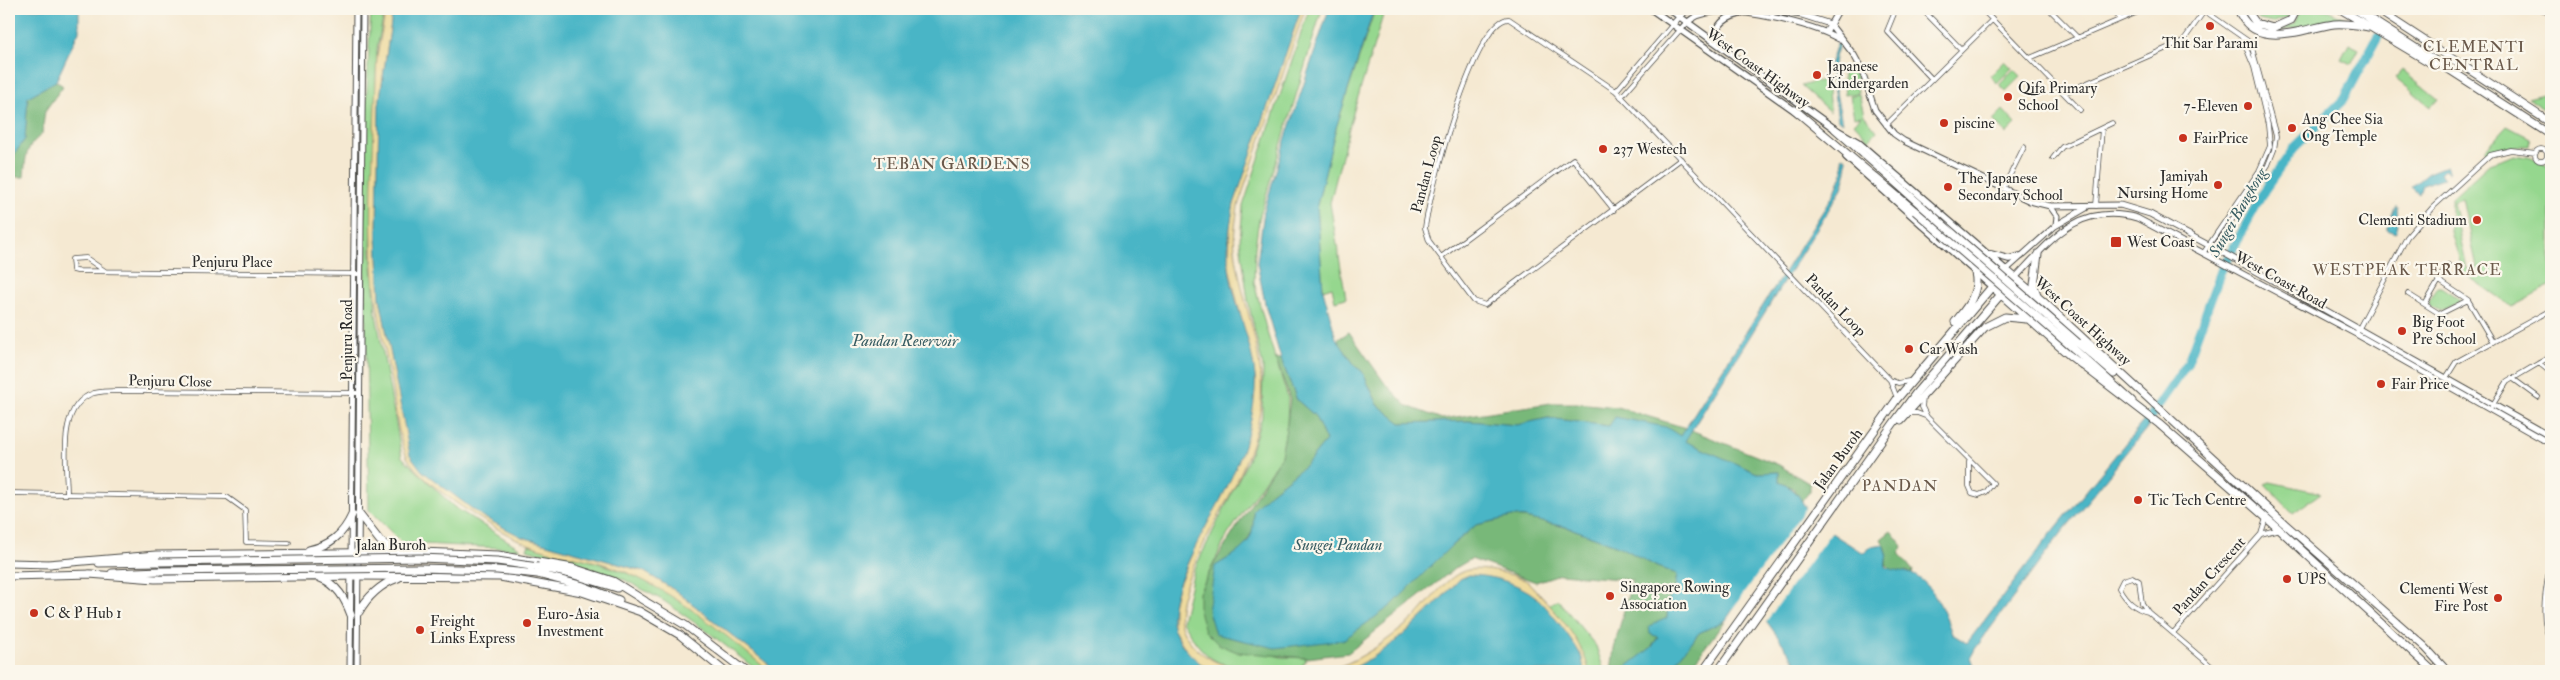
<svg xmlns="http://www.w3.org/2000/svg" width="2560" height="680" font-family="'IM FELL Double Pica',serif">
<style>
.green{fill:#95d78e;stroke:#60815c;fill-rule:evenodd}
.forest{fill:#78b879;stroke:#527252}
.sand{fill:#eeda9e;stroke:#8c8264}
.water{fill:#49b5c6;stroke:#3a7078}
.pier{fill:#f5e9d2}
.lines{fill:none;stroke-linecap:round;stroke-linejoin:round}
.river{stroke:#49b5c6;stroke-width:9}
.street-casing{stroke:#494844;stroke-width:5.5}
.secondary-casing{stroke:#494844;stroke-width:7}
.primary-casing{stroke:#494844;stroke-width:8}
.highway-casing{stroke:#494844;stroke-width:9}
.street{stroke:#fff;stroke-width:4}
.secondary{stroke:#fff;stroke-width:5}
.primary{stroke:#fff;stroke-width:5.5}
.highway{stroke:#fff;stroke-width:7}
.highway-bridge-casing{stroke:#494844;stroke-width:9;stroke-linecap:butt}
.highway-bridge{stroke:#fff;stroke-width:7}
.poi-dot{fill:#c8321e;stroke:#fbf7ec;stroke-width:2}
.labels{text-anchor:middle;stroke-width:4.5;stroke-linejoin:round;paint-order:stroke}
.poi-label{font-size:15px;fill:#2b2b2b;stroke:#fbf7ec;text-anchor:start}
.street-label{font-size:15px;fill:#2b2b2b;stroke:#fbf7ec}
.neighbourhood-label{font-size:16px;letter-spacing:1px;fill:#6a594a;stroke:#fbf7ec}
.water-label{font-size:16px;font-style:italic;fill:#365b61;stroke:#fbf7ec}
</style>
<rect width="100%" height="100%" fill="#fbf7ec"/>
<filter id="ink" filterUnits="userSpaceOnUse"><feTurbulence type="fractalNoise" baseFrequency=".02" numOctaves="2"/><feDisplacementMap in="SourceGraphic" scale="10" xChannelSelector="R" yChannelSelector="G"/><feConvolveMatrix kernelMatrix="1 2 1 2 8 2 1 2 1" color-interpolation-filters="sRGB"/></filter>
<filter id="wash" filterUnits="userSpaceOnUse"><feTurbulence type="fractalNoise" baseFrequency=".0096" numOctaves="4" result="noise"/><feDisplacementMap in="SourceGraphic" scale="20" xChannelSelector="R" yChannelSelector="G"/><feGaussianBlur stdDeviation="1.12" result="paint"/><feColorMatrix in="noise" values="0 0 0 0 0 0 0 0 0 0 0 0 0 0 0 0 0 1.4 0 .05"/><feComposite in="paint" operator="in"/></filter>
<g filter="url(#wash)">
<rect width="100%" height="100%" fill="#f5e9d2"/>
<path class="green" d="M371,9H385L377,48L371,253L376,314L402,457L454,507L521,549L402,543L369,510L364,239L366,105Z
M1309,9H1322L1259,219L1255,248L1254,282L1267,332L1288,398L1287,424L1281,456L1227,536L1199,593L1264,653L1281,657L1307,658L1300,670C1287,670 1228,667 1218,662C1201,654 1191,636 1182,621L1194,570L1248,460L1262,417L1263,367L1248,301L1240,240L1243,206Z
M1375,9H1385L1351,120L1330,203L1346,298L1335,301L1332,287L1323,290L1317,205L1335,131Z
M2251,9H2292L2288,17L2272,23L2259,20Z
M2301,9H2325L2350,20H2335L2281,31L2294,23Z
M2349,44L2359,49L2351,64L2341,59Z
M2005,61L2012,68L1997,83L1990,76Z
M1855,68L1858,93L1845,95L1842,69Z
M2014,69L2021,76L2006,91L1999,84Z
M2403,70L2438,99L2431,107L2396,78Z
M1827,79L1830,112L1801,86Z
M2551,92V113L2527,98Z
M1859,94L1864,115L1877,131L1869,140L1854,123L1862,116L1854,117L1850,96Z
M2003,110L2016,124L2006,134L1993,120Z
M2507,126L2530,138L2529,146H2511L2487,152L2485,150Z
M2515,155L2528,157L2551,168V286L2512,307L2455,267L2460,262L2451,232V199L2489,164ZM2462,199L2477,267L2467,269L2453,202Z
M2438,287H2441L2459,299V302L2441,311L2430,306L2429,302Z
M2270,482L2321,493L2293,513L2265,484Z
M529,545C580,557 631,569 676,598C709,619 739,646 769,671H758L708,632L664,601L625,580L527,549Z
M1558,600L1596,646L1604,671H1589C1583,645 1565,625 1549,604Z"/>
<path class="forest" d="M56,81L63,86L45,111L42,134C25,148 26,155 24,177H13L9,193V162L25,139L28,97Z
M1349,332L1384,382L1407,406L1442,419L1551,403H1577L1617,407L1686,428L1679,437L1616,417L1609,426L1548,418L1517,425L1468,421L1401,423L1378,405L1362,371L1356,367L1337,340Z
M1276,359H1281L1297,400L1315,416L1326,441L1306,465L1270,493L1243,550L1215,566L1451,546L1476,525L1515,516L1570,528L1621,547L1657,567L1677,574L1675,588L1668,601L1667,618L1650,634L1658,636L1652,647L1627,667L1626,671H1611L1614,648L1632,580L1560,574L1536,582L1471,559L1454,569L1348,653L1307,658L1237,652L1218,644L1205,631L1199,611V593L1215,562L1281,456L1287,424L1290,399Z
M1691,430L1779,465L1810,484V491L1802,501L1793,488L1779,482V472L1757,473L1693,446L1685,441Z
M1891,531L1903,546L1899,553L1913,571L1912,574L1907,571L1895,574L1886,564V548L1881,539Z
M1726,620L1687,671H1668L1699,633Z"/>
<path class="sand" d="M386,9H393L379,105L377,235L380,298L411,455L522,537L643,571L676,591L777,671H769C722,632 676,592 618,569C589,557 556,556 528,544C499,533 420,484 407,457C397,434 395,405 391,381C386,353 380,325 376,297C367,229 374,147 376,77L377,56Z
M1301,9H1305L1238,206C1236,220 1233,235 1235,249C1241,306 1270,359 1259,418C1255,439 1246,461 1237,481C1222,512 1174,588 1180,621C1184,643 1209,663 1230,666C1264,671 1316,677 1348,663C1372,652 1396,634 1415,617C1430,603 1446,575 1468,570C1482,567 1516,574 1528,582C1532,586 1537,592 1541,596C1561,617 1583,643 1589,671H1584L1581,655L1570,639L1536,597L1460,579C1426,614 1393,651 1347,671H1211L1192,659L1173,629V606L1177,589L1200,535L1227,487L1256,381L1229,267L1230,224L1234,204Z"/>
<path class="water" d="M9,9H79V31L56,81L28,97L25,139L9,162Z
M393,9H1301L1234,204C1230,224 1226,247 1229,268C1233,304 1258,354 1255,390C1253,424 1242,456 1227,487C1213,517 1160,598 1174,630C1181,648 1196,661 1211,671H777L676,591L643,571L522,537L483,517L422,471L410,455L380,298L377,235L379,105Z
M1329,9H1374L1335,131L1317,205L1323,290L1336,338L1356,367L1362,371L1378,405L1401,423L1468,421L1517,425L1548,418L1609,426L1615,417L1666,427L1680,436L1835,192L1843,172L1842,156L1846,158L1847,171L1842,188L1685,441L1757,473L1779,472V482C1803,492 1798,501 1813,517C1828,533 1846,542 1864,553L1872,546L1884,544L1887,553L1885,567C1893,570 1904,571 1912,574C1935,585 1944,612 1952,634L1967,643L2050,535L2146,418L2151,423L2056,540L1975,649L1971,657L1976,671H1793L1798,665L1752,601L1738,602L1726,620L1699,633L1668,671H1626V667L1652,647L1658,637L1650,634L1649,626L1667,618L1668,601L1675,588L1677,574L1657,567L1621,547L1570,528L1516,516L1476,525L1451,546L1391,606L1343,640L1275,648L1215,634L1208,611L1215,566C1242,550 1256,544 1253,510L1270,493L1306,465L1326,441L1315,416L1297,400L1281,359L1266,308L1257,263L1264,211L1286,137Z
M1837,43L1840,44C1827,67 1838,99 1842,123L1838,120L1830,65Z
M2446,166L2449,173L2444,170L2440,174L2444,178L2422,185L2419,194L2411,187L2428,173Z
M2395,207H2397L2398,224L2396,233L2386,230Z
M1469,575C1490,575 1519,583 1536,597C1546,605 1576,644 1581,656C1583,661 1583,666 1584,671H1347C1393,651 1426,614 1460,579Z"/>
<path class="pier" d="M1808,505L1814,514L1832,531L1765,623L1751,603L1740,605L1736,610L1733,608Z"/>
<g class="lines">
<path class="river" d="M2148,420L2187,364L2221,271L2264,191L2294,148L2344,99L2378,36"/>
</g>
</g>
<g filter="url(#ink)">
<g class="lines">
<defs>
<path id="street" d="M1896,9L1887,31L1931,78
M1922,9L1961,49
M1982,9L2080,110
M2049,9L2078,38
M2111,9L2121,19
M2202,9L2248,41L2252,48L2276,136L2274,150L2268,165L2209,255
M2541,9L2551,15
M2550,9H2551
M2030,58L2145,9
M1616,91L1673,24
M2064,93L2183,41L2205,10
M1621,97L1681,29
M1886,125L1992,20
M2535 155a6 6 0 1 1 12 0a6 6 0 1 1-12 0Z
M2053,158L2062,147L2112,123
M1681,159L1485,305L1474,301L1429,241L1425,228C1429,196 1474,18 1509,19L1616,91L1890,380L1897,398
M2003,189L2024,147
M2096,206L2102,128
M2204,252L2259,171L2270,146L2268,125L2254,67L2242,38
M1441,257L1573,159L1614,210
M105,271L86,258L72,259L73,270L77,271L359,274
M2438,280L2468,300L2493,342
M2408,294L2440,314L2468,300
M2426,303L2448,265
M2356,334L2407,237L2432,208L2490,155L2511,150L2536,153
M2539,363L2551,373
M2446,378L2456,362L2551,310
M2512,378L2538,397
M1890,380L1898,383L1909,381
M1923,398L1922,407L1927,417L1993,483L1986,492L1979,495L1972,493L1969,486V462
M2492,406L2507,382L2551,356
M1908,413H1917L1925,416
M9,493L227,497L245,510L246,542L289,543
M67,494C67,464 56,405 94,393C105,390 118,391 129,391L359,393
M2261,534L2279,529
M2551,559C2547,585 2538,618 2551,642
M2148,612C2135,609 2125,599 2119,588L2123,580L2132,577L2139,581L2142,603L2148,612L2217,671
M2173,633L2261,534L2266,518"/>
<path id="secondary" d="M1753,9L1802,15L1830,24L1854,55L1861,68L1875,110L1894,134L1904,141L2030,201L2050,206L2120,205L2150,214L2229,256L2551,437
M1673,24L1683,13L1692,9
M1681,29C1687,21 1697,15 1707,13C1738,7 1811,23 1839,39
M1826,32L1839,9
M2050,206L2057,216L2056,225
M2006,270L2055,226L2086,208
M2015,278C2051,240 2078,202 2137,218L2356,334L2551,444
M350,671L356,9
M357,671L363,9"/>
<path id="primary" d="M1651,9L1798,113
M1669,9L1835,129L1858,142L2006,270
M1722,45C1709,30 1723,18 1739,14
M1846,157L1991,286
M1991,254L2009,259L2021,256"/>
<path id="highway" d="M2238,9C2254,51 2301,29 2334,24C2346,23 2357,25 2369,27
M2246,9L2256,23L2273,28L2291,20L2297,9
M2340,9L2434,65
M2355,9L2551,135
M2376,9L2551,123
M1795,110L1915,211
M1835,129L1923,207
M1991,286L2069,355L2159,424L2279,529L2433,671
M2037,295L2034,285L2038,254
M1955,322C1967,307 1980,293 1975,273
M2078,343L2114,374
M2073,348L2132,401
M1901,420L1985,327L2005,317L2026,319
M359,514L380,541L398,552
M309,550C330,545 343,535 352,515
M9,563L51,564
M99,563L159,562
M48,564L156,555L420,552L498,555L573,568L613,581L645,601
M538,567L571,574L617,588
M112,573L160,571
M89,574L155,579L359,576L500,577L582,592L641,612
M538,574L583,586L619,600
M9,576L93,574
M320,578C337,584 345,599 351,615
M641,599L685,625L745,671
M639,611L680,635L724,671
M359,612C367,597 381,584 398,578
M1703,671L1897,399L2006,270L2046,304L2277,517L2425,647L2447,671
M1718,671L1893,424L1916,393L2003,292"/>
</defs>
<use href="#street" class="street-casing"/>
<use href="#secondary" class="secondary-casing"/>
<use href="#primary" class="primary-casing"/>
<use href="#highway" class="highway-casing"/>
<use href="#street" class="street"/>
<use href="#secondary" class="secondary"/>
<use href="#primary" class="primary"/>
<use href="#highway" class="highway"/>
<defs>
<path id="highway-bridge" d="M1923,207L2078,343
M1915,211L2073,348
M159,562L420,558L497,561L538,567
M160,571L419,568L497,570L538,574"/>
</defs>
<use href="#highway-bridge" class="highway-bridge-casing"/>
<use href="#highway-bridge" class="highway-bridge"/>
</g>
</g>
<g class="poi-dot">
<circle cx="2210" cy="26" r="5"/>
<circle cx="1817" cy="75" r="5"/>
<circle cx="2008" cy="97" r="5"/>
<circle cx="2248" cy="106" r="5"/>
<circle cx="1944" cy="123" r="5"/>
<circle cx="2292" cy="128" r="5"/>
<circle cx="2183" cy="138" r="5"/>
<circle cx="1603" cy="149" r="5"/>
<circle cx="2218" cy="185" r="5"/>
<circle cx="1948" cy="187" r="5"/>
<circle cx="2477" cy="220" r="5"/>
<rect x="2110" y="236" width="12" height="12" rx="2.5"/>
<circle cx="2402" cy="331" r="5"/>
<circle cx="1909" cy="349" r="5"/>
<circle cx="2381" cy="384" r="5"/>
<circle cx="2138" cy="500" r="5"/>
<circle cx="2287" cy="579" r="5"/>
<circle cx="1610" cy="596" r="5"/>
<circle cx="2498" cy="598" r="5"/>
<circle cx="34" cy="613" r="5"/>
<circle cx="527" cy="623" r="5"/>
<circle cx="420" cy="630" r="5"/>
</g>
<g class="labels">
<g class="poi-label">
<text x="2210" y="48" text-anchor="middle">Thit Sar Parami</text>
<text x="1827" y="71">Japanese<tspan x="1827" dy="17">Kindergarden</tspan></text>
<text x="2018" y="93">Qifa Primary<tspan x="2018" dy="17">School</tspan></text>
<text x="2238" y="111" text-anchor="end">7-Eleven</text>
<text x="2302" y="124">Ang Chee Sia<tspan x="2302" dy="17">Ong Temple</tspan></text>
<text x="1954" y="128">piscine</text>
<text x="2193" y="143">FairPrice</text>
<text x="1613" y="154">237 Westech</text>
<text x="2208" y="181" text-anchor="end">Jamiyah<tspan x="2208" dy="17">Nursing Home</tspan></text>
<text x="1958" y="183">The Japanese<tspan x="1958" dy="17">Secondary School</tspan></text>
<text x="2467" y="225" text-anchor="end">Clementi Stadium</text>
<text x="2127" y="247">West Coast</text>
<text x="2412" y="327">Big Foot<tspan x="2412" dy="17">Pre School</tspan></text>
<text x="1919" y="354">Car Wash</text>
<text x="2391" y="389">Fair Price</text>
<text x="2148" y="505">Tic Tech Centre</text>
<text x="2297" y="584">UPS</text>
<text x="1620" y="592">Singapore Rowing<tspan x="1620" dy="17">Association</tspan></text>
<text x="2488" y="594" text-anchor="end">Clementi West<tspan x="2488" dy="17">Fire Post</tspan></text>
<text x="44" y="618">C &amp; P Hub 1</text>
<text x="537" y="619">Euro-Asia<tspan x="537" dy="17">Investment</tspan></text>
<text x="430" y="626">Freight<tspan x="430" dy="17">Links Express</tspan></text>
</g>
<g class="street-label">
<text transform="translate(1758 68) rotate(36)" y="5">West Coast Highway</text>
<text transform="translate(1426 174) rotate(-75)" y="5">Pandan Loop</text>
<text x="232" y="267">Penjuru Place</text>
<text transform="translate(2281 280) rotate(29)" y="5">West Coast Road</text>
<text transform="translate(1836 305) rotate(46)" y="5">Pandan Loop</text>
<text transform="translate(2083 321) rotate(42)" y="5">West Coast Highway</text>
<text transform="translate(347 340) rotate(-90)" y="5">Penjuru Road</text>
<text transform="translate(170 381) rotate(1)" y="5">Penjuru Close</text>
<text transform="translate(1838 459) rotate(-54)" y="5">Jalan Buroh</text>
<text x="391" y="550">Jalan Buroh</text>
<text transform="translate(2209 576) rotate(-48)" y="5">Pandan Crescent</text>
</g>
<g class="neighbourhood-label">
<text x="2474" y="52">CLEMENTI<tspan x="2474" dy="18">CENTRAL</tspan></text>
<text x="952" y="169">TEBAN GARDENS</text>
<text x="2407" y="275">WESTPEAK TERRACE</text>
<text x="1900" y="491">PANDAN</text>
</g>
<g class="water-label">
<text transform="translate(2237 212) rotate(-60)" y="6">Sungei Bangkong</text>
<text x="905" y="346">Pandan Reservoir</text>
<text x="1338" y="550">Sungei Pandan</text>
</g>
</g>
<rect width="2560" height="680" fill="none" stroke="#fbf7ec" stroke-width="30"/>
</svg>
